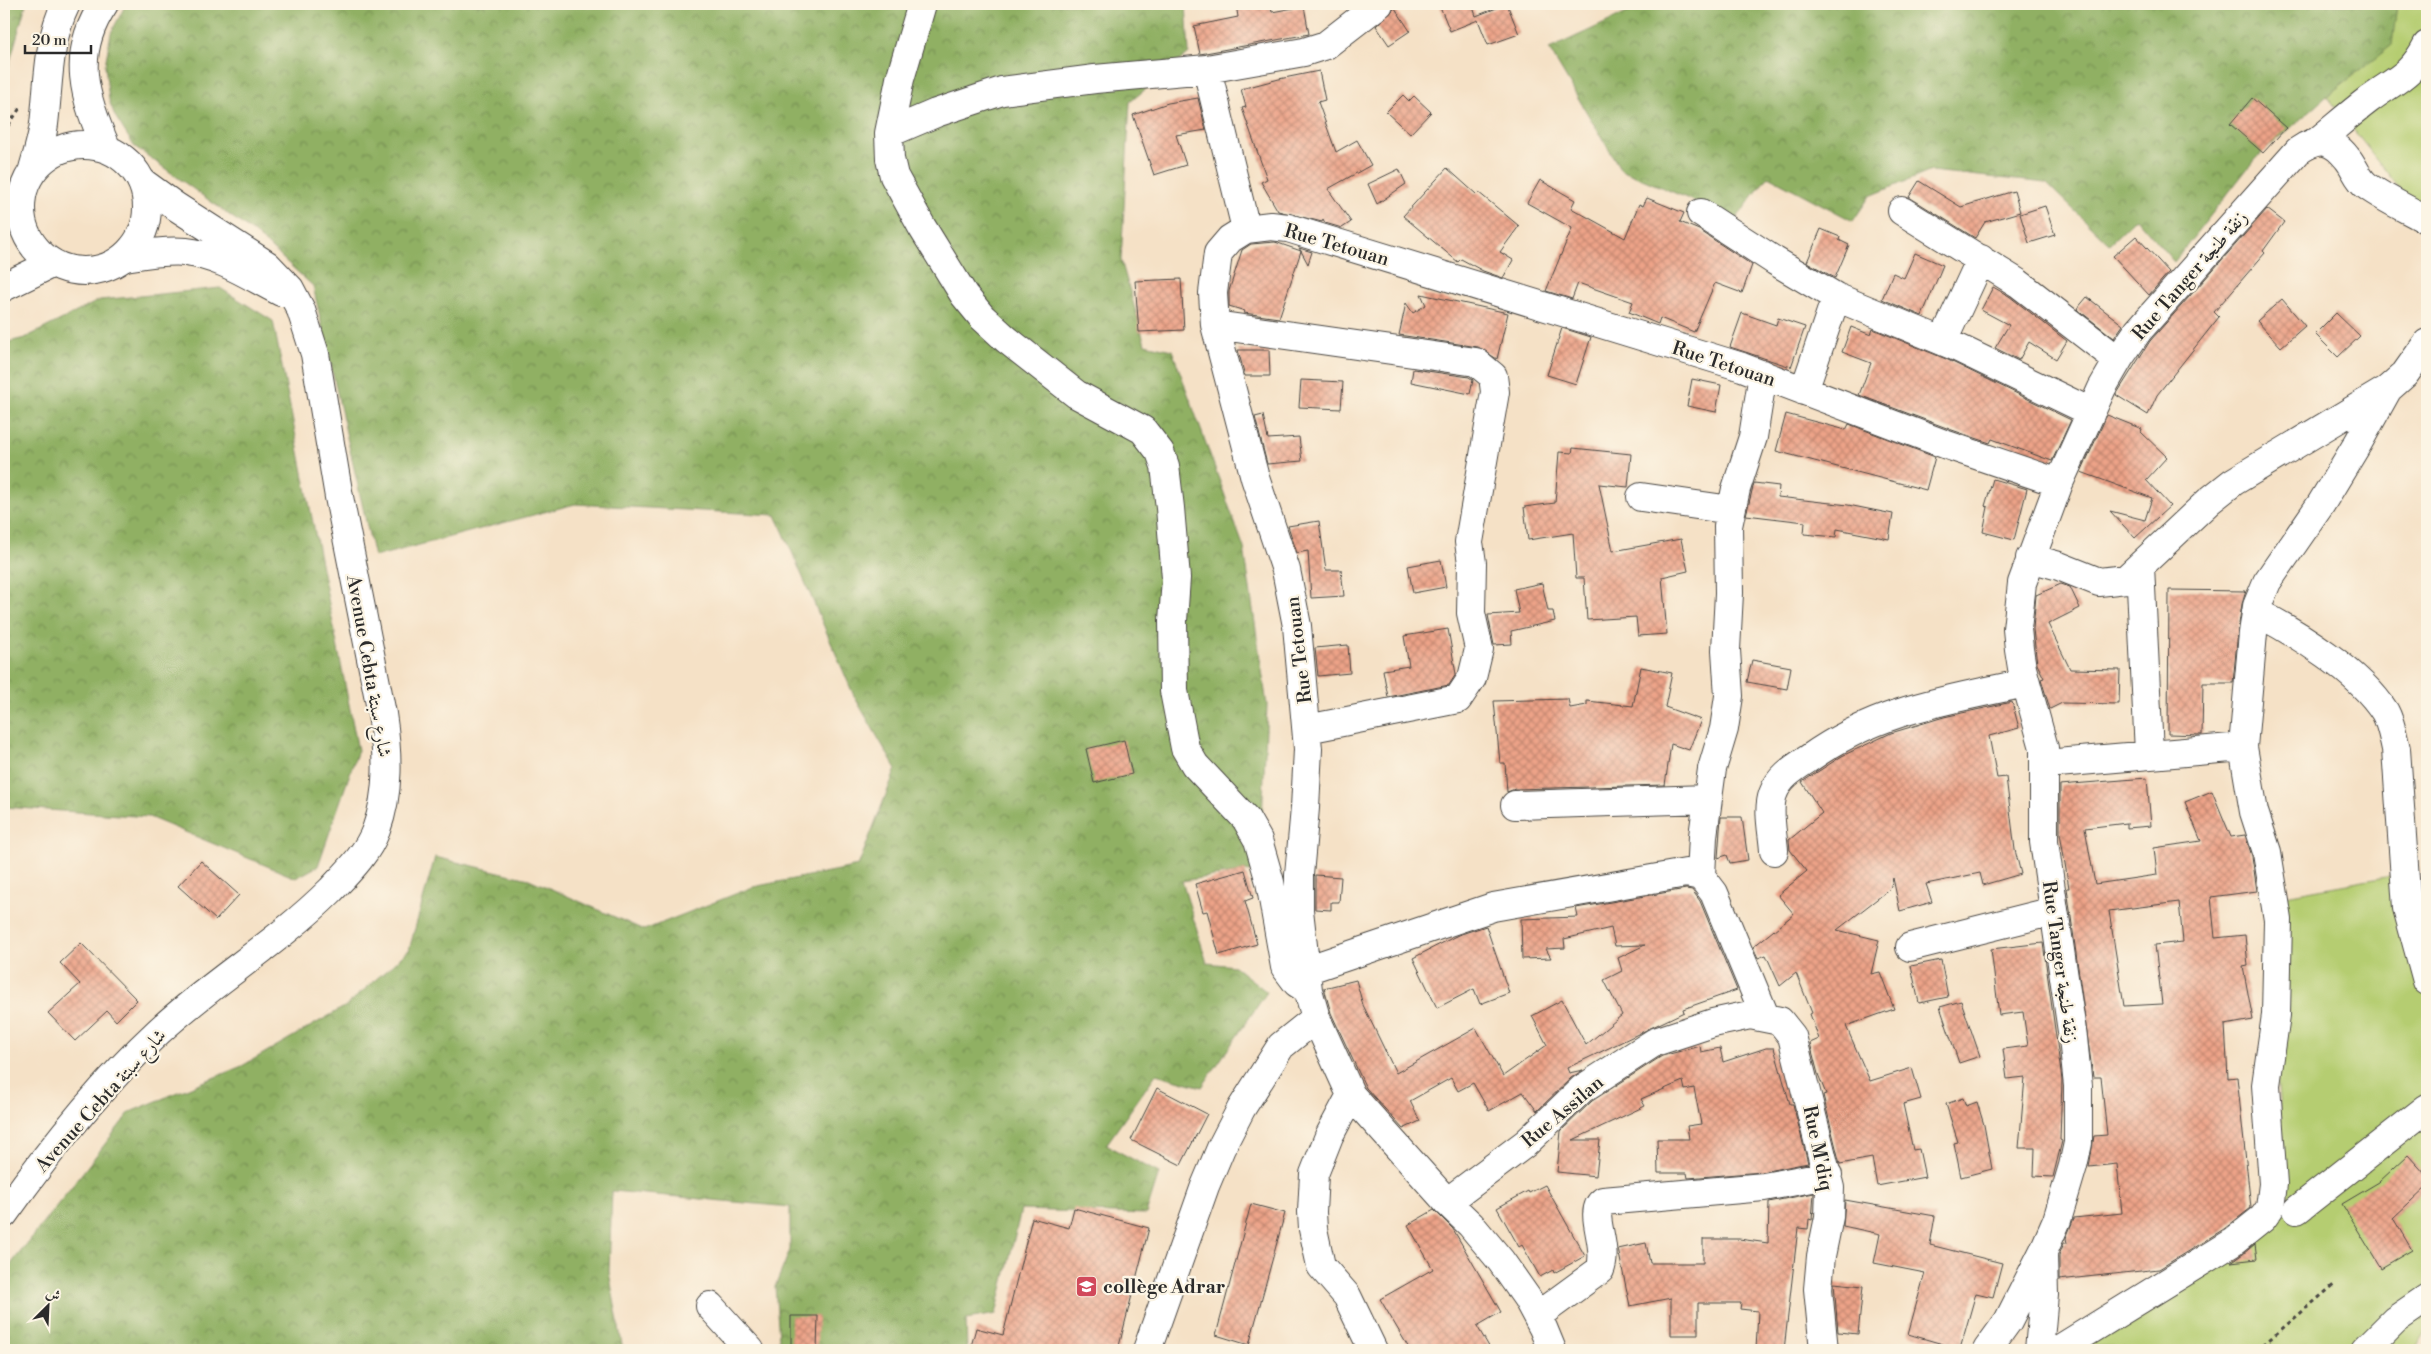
<svg xmlns="http://www.w3.org/2000/svg" width="2431" height="1354" font-family="'Libre Bodoni',Amiri,serif">
<style>
.grass{fill:#b5cd71;stroke:#707c4e}
.forest{fill:url(#forest-crowns);stroke:#5e6e47}
.building{fill:url(#building-cross-hatch);fill-rule:evenodd}
.lines{fill:none;stroke-linecap:round;stroke-linejoin:round}
.minor-casing{stroke:#494642;stroke-width:30}
.major-casing{stroke:#494642;stroke-width:30}
.path{stroke:#494642;stroke-width:3;stroke-dasharray:4 4;stroke-linecap:butt}
.minor{stroke:#fff;stroke-width:28}
.major{stroke:#fff;stroke-width:28}
.labels{text-anchor:middle;stroke-width:4.5;stroke-linejoin:round;paint-order:stroke}
.street-label{font-size:19px;fill:#2b2b2b;stroke:#fcf5e5}
.poi-label{font-size:19px;font-weight:bold;fill:#2b2b2b;stroke:#fcf5e5;text-anchor:start}
</style>
<defs>
<pattern id="forest-crowns" width="20" height="18" patternUnits="userSpaceOnUse" patternTransform="scale(1.25)"><rect width="20" height="18" fill="#90b063"/><path d="M2 6a3 3 0 1 1 6 0M12 15a3 3 0 1 1 6 0" fill="none" stroke="#768f52"/></pattern>
<pattern id="building-cross-hatch" width="8" height="8" patternUnits="userSpaceOnUse" patternTransform="scale(1.25)"><rect width="8" height="8" fill="#eda388"/><path d="M0 0l8 8M0 8l8-8" fill="none" stroke="#c0856f"/></pattern>
</defs>
<rect width="100%" height="100%" fill="#fcf5e5"/>
<filter id="ink" filterUnits="userSpaceOnUse"><feTurbulence type="fractalNoise" baseFrequency=".02" numOctaves="2"/><feDisplacementMap in="SourceGraphic" scale="10" xChannelSelector="R" yChannelSelector="G"/><feConvolveMatrix kernelMatrix="1 2 1 2 8 2 1 2 1" color-interpolation-filters="sRGB"/></filter>
<filter id="wash" filterUnits="userSpaceOnUse"><feTurbulence type="fractalNoise" baseFrequency=".0096" numOctaves="4" result="noise"/><feDisplacementMap in="SourceGraphic" scale="20" xChannelSelector="R" yChannelSelector="G"/><feGaussianBlur stdDeviation="1.12" result="paint"/><feColorMatrix in="noise" values="0 0 0 0 0 0 0 0 0 0 0 0 0 0 0 0 0 1.4 0 .05"/><feComposite in="paint" operator="in"/></filter>
<g filter="url(#wash)">
<rect width="100%" height="100%" fill="#f5e1c6"/>
<path class="grass" d="M2397,4H2427V219L2421,216L2327,96L2391,45Z
M2397,875L2427,972V1330L2415,1350H2143L2123,1347L2081,1346L2289,1209L2277,1077L2280,896Z"/>
<path class="forest" d="M4,4H26L4,83Z
M126,4H1186L1189,53L1130,102L1121,260L1145,344L1172,350L1244,548L1267,705L1260,869L1182,881L1207,963L1234,966L1267,992L1202,1087L1156,1074L1106,1145L1159,1173L1146,1214L1021,1210L996,1314L966,1319L967,1350H780L775,1287L790,1250V1207L612,1191L609,1272L623,1350H4V1273L130,1112L242,1066L346,1006L409,950L435,857L529,879L644,930L753,887L858,866L896,769L854,696L776,515L575,504L374,557L313,286L257,235L134,146L115,116L109,100L105,65L111,33Z
M1646,4H2397L2392,45L2327,96L2255,159L2174,262L2136,218L2109,244L2046,183L1931,171L1870,196L1853,221L1768,176L1736,219L1621,170L1549,49Z
M220,288L273,321L358,750L318,866L296,878L149,817L4,807V343L25,338L100,300Z"/>
<g id="blocks">
<path class="building" d="M1236,4H1270L1272,12L1304,6L1309,34L1200,54L1194,26L1238,17Z
M1439,4H1472L1476,16L1507,4L1519,34L1488,45L1478,20L1450,31Z
M1395,8L1410,31L1389,45L1376,26Z
M1319,71L1325,100L1318,102L1336,152L1357,140L1371,165L1328,189L1351,222L1342,228L1325,223L1323,219L1322,222L1278,211L1261,182L1267,179L1242,108L1246,107L1241,89L1279,79Z
M1403,95L1409,101L1414,96L1431,112L1410,134L1386,112Z
M1198,98L1206,130L1176,135L1186,165L1154,175L1133,115L1168,103Z
M2252,98L2286,128L2263,153L2230,124Z
M1447,168L1476,194L1478,192L1519,226L1500,252L1513,260L1503,278L1483,271L1461,259L1458,262L1403,216Z
M1399,169L1406,184L1377,204L1368,184Z
M1540,180L1575,200L1571,208L1625,238L1639,204L1643,206L1647,198L1684,213L1680,222L1699,230L1752,265L1742,293L1715,283L1694,332L1660,318L1658,324L1629,312L1633,302L1578,283L1572,299L1546,291L1572,228L1527,203Z
M1919,181L1961,207L2014,191L2020,212L1985,222L1975,238L1909,197Z
M2045,206L2055,235L2029,243L2020,214Z
M2267,209L2284,222L2263,251L2265,253L2214,312L2219,317L2157,395L2148,415L2116,395L2150,341Z
M1821,229L1840,237L1839,240L1849,245L1835,278L1807,262Z
M2136,236L2169,272L2149,295L2113,256Z
M1275,242L1301,251L1299,248L1312,252L1308,264L1301,251L1279,318L1244,313L1245,311L1229,306V291L1242,250L1251,244Z
M1915,253L1943,265L1922,316L1882,299L1893,273L1904,278Z
M1181,279L1184,330L1139,332L1135,281Z
M1993,287L2009,296L2067,341L2056,359L2029,342L2019,360L1995,348L2009,325L1981,310Z
M1421,294L1508,313L1497,359L1478,347L1399,335L1406,303L1413,313L1426,305Z
M2087,297L2123,325L2114,338L2077,309Z
M2282,299L2305,326L2281,347L2257,321Z
M1742,313L1776,325L1778,318L1805,327L1791,367L1730,347Z
M2336,313L2360,336L2338,357L2315,334Z
M1851,327L1871,335L1873,329L1946,359L2071,420L2052,461L1992,439L1990,443L1952,430L1859,395L1871,363L1842,352Z
M1562,328L1591,337L1576,384L1547,375Z
M1238,350H1269L1270,376H1245Z
M1413,369L1469,377L1473,380L1470,394L1411,382Z
M1692,379L1721,385L1716,412L1687,406Z
M1301,380L1343,382L1341,409L1299,407Z
M1786,414L1846,430L1849,424L1935,457L1926,490L1776,451Z
M1263,415L1268,439L1299,437L1302,461L1267,464L1255,417Z
M2107,415L2142,429L2141,432L2167,457L2146,480L2170,506L2135,538L2110,511L2145,520L2152,498L2081,472Z
M1573,448L1631,454L1628,487L1599,484L1613,551L1681,539L1688,571L1662,577L1667,634L1638,636L1636,617L1587,620L1584,578H1576L1573,533L1528,540L1524,507L1555,503L1559,452L1572,453Z
M1993,479L2027,489L2014,540L1983,532L1988,507L1985,506Z
M1754,483L1779,486L1778,497L1848,505L1893,514L1889,539L1837,529L1836,537L1804,534L1805,522L1746,515Z
M1319,521L1326,570H1341L1344,596L1311,598L1308,551L1297,553L1288,526Z
M1441,560L1446,587L1413,593L1408,566Z
M1542,583L1548,611H1553L1555,621L1511,631L1512,644L1494,645L1488,615L1519,613L1514,589Z
M2061,584L2070,587L2080,608L2048,624L2070,669L2120,670L2119,704L2062,703L2050,709L2041,679L2044,678L2037,664L2033,629L2036,595Z
M2169,590L2246,591L2242,604L2238,631L2233,683H2203L2202,735L2168,734Z
M1448,629L1456,674L1449,685L1388,697L1383,670L1409,666L1404,636Z
M1348,645L1350,673L1318,676L1315,648Z
M1752,660L1791,667L1787,689L1747,682Z
M1641,667L1672,673L1665,707L1701,720L1689,750L1671,744L1665,785L1515,789L1507,792L1505,763H1500L1494,701L1568,699L1570,708L1587,705V701L1633,706Z
M2012,702L2019,728L1989,736L1997,778L2006,777L2015,850L2021,874L1983,885L1980,873L1926,884L1932,902L1900,911L1893,878L1890,889L1837,930L1879,940L1871,974L1880,972L1894,1009L1846,1026L1870,1081L1912,1068L1921,1099L1903,1104L1913,1150L1919,1149L1925,1177L1877,1186L1872,1158L1840,1164L1823,1095L1826,1094L1818,1074L1810,1043L1819,1039L1810,1014L1812,1013L1796,973L1780,986L1766,955L1758,958L1753,947L1794,914L1778,895L1807,871L1790,850L1789,840L1822,813L1802,782L1842,756L1891,733L1944,717Z
M1124,740L1132,774L1094,783L1086,749Z
M2147,778L2151,826L2127,828V823L2085,828L2095,884L2157,875L2154,848L2201,841L2185,802L2212,791L2231,837L2245,835L2252,856L2257,891L2211,897L2215,938L2245,935L2248,966L2243,967L2253,1020L2225,1025L2228,1078L2237,1077L2251,1208L2224,1229L2159,1269L2059,1280V1255L2064,1243H2067L2066,1238L2074,1218L2122,1213L2117,1164L2089,1167L2094,1136L2107,1135L2101,1077H2093L2067,888H2069L2060,833V785ZM2179,902L2183,942L2155,945L2162,1004L2124,1006L2109,911Z
M1721,817H1742L1748,860L1730,863L1727,855L1718,858Z
M201,861L239,895L216,920L178,886Z
M1245,870L1253,898L1245,901L1257,944L1219,955L1207,911L1203,912L1195,884Z
M1315,875L1341,877L1339,902H1331V910L1315,909Z
M1686,889L1692,890L1700,901L1737,990L1683,1009L1684,1012L1567,1068L1569,1073L1583,1070L1571,1078L1537,1111L1523,1092L1489,1111L1473,1083L1458,1091L1451,1078L1410,1101L1420,1121L1403,1129L1366,1088L1331,1013L1324,988L1356,980L1363,1005L1396,1073L1476,1028L1503,1076L1547,1045L1532,1016L1562,1000L1586,1045L1622,1015L1604,980L1622,971L1618,958L1645,945L1615,946L1611,928L1564,939L1565,948L1546,949L1551,958L1522,959L1521,919L1578,917L1576,908Z
M1486,926L1509,993L1480,1004L1474,989L1437,1008L1413,958L1458,935Z
M81,943L137,1000L116,1021L107,1011L75,1041L48,1013L80,984L60,963Z
M2043,943L2062,1080L2060,1140L2062,1141L2053,1177L2034,1176L2035,1148H2019L2025,1077L2007,1079L2003,1049L2028,1046L2023,1012L1999,1015L1991,949Z
M1941,960L1948,997L1919,1003L1911,966Z
M1961,1001L1980,1056L1959,1063L1940,1007Z
M1700,1046L1701,1052L1720,1048L1723,1062L1766,1048H1774L1790,1104H1793L1808,1163L1762,1172L1688,1178L1687,1173H1658L1657,1139H1689L1687,1126L1701,1124L1694,1088L1685,1090L1683,1081L1641,1099L1645,1106L1573,1140H1600L1596,1176L1557,1172L1561,1131L1592,1101L1662,1056Z
M1157,1088L1207,1114L1181,1165L1131,1140Z
M1963,1098L1966,1106L1977,1102L1984,1125L1992,1169L1961,1177L1954,1143L1958,1142L1946,1104Z
M2408,1155L2427,1176V1186L2393,1218L2412,1250L2381,1268L2342,1204L2379,1182Z
M1545,1185L1585,1256L1554,1273L1553,1270L1540,1277L1522,1245L1519,1247L1497,1208L1528,1191L1529,1193Z
M1814,1193L1812,1220L1809,1219L1808,1229L1798,1228L1784,1350H1756L1758,1311L1740,1309L1741,1303H1698V1335H1671V1298L1630,1306L1618,1249L1646,1243L1650,1263H1703V1239H1739L1768,1243L1769,1202Z
M1845,1200L1935,1216L1930,1245L2002,1263L1993,1297L1976,1293L1960,1349L1908,1334L1925,1273L1874,1263L1880,1234L1843,1226Z
M1251,1204L1285,1213L1249,1345L1216,1335Z
M1074,1208L1149,1228L1118,1350H970L976,1328L1003,1335L1032,1218L1069,1228Z
M1434,1210L1453,1229L1501,1312L1477,1326L1491,1350H1410L1380,1299L1433,1269L1408,1225Z
M2255,1244L2257,1259L2231,1262L2243,1254Z
M1834,1283L1863,1286L1858,1334L1838,1332Z
M791,1316H818L817,1350H791Z"/>
</g>
</g>
<g filter="url(#ink)">
<use href="#blocks" fill-opacity="0" stroke="#494642" stroke-width="1"/>
<g class="lines">
<defs>
<path id="minor" d="M922,4L900,79L889,133L890,159L894,176L922,227L964,295L982,317L1006,339L1076,394L1143,430L1160,452L1165,466L1170,508L1176,578L1173,621L1174,691L1185,748L1195,765L1246,819L1258,840L1270,882L1285,967L1297,983L1308,990
M1207,69L1246,229
M889,133L936,113L1002,91L1095,79L1207,69L1304,52L1326,45L1379,4
M2319,140C2335,127 2351,113 2368,100C2394,80 2411,77 2427,45
M1902,211L2018,283L2118,360
M1701,213L1775,261L1836,297L1952,345L2091,412
M125,257C144,254 166,250 186,252C221,256 251,277 281,292
M1215,325L1476,362L1493,376L1495,392L1469,542L1472,563L1471,613L1479,649L1472,678L1458,699L1307,729
M1943,341L1981,259
M1804,391L1836,297
M1641,497L1731,510
M2030,558L2059,566L2099,582L2126,579L2209,501L2233,482L2388,389L2405,374L2427,343
M2140,566L2149,753
M2256,612C2297,633 2360,672 2385,712C2391,723 2393,736 2396,749L2407,908L2427,981
M2046,764L2243,747
M1515,805L1708,799
M1774,851C1773,833 1767,810 1773,794C1779,777 1794,768 1808,759C1876,710 1946,700 2026,683
M1701,876L1703,836L1712,769L1724,729L1729,696L1726,650L1729,593L1728,526L1736,489L1753,437L1763,374
M1910,947L2054,911
M1306,970L1493,907L1686,873L1701,876L1714,893L1765,1016
M1351,1095L1329,1136L1314,1174L1312,1212L1313,1229L1321,1266L1347,1296L1373,1350
M1447,1202L1526,1143L1582,1089L1655,1042L1713,1023L1750,1015L1780,1021L1792,1036L1830,1188L1829,1217L1821,1256L1818,1289L1824,1350
M2297,1210L2427,1108
M4,1214C48,1152 102,1084 158,1032C213,981 278,943 331,890C348,872 367,854 376,830C390,792 388,753 382,714L339,497L315,354L301,310L290,289L267,265L175,206L142,182
M710,1306L750,1350
M1537,1316L1600,1270C1610,1247 1587,1212 1603,1201L1764,1187L1828,1175
M1147,1350L1205,1186L1221,1148L1241,1109L1281,1046L1316,1018
M1552,1350L1543,1328L1527,1298L1501,1261L1471,1225L1447,1202L1351,1095L1316,1018L1308,990L1299,910V875L1305,808L1308,749L1297,626L1286,570L1255,478L1215,325L1213,293L1218,253L1230,239L1246,229L1271,226L1288,228L1742,367L1947,445L2059,483
M1987,1350L2008,1321L2043,1252L2057,1220L2073,1166L2078,1143V1086L2073,1038L2044,842V748L2022,668L2019,649L2017,629L2022,583L2059,483L2102,388L2120,357L2138,331L2298,151C2318,137 2331,138 2347,158C2355,167 2357,179 2367,186C2385,199 2407,209 2427,220
M2039,1350L2044,1295L2043,1254
M2058,1350L2233,1242L2263,1218L2270,1208L2273,1184L2266,1085L2276,1015L2278,920L2267,852L2254,812L2243,747L2253,633L2257,606L2267,582L2321,504L2358,443L2388,389
M2365,1350L2395,1320L2427,1298"/>
<path id="major" d="M104,4C70,54 84,98 107,149
M21 208a63 63 0 1 1 126 0a63 63 0 1 1-126 0Z
M33,169C37,155 42,139 44,124C49,83 47,42 66,4
M4,287L53,263"/>
</defs>
<use href="#minor" class="minor-casing"/>
<use href="#major" class="major-casing"/>
<path class="path" d="M4,132L20,108
M2257,1350L2336,1283"/>
<use href="#minor" class="minor"/>
<use href="#major" class="major"/>
</g>
</g>
<defs>
<symbol id="school-square" viewBox="-11 -11 22 22"><rect x="-9" y="-9" width="18" height="18" rx="4" fill="#d1495b" stroke="#fcf5e5"/><path d="M0-5L7-2L0 1L-7-2ZM-4 1L0 2.5L4 1V4Q0 6-4 4Z" fill="#fff"/></symbol>
</defs>
<g fill-rule="evenodd">
<use href="#school-square" x="1074" y="1274" width="25" height="25"/>
</g>
<g class="labels">
<g class="street-label">
<text transform="translate(1337 244) rotate(16)" y="7">Rue Tetouan</text>
<text transform="translate(2189 275) rotate(-49)" y="7">Rue Tanger زنقة طنجة</text>
<text transform="translate(1724 363) rotate(18)" y="7">Rue Tetouan</text>
<text transform="translate(1298 650) rotate(-97)" y="7">Rue Tetouan</text>
<text transform="translate(370 666) rotate(80)" y="7">Avenue Cebta شارع سبتة</text>
<text transform="translate(2061 962) rotate(82)" y="7">Rue Tanger زنقة طنجة</text>
<text transform="translate(100 1100) rotate(-48)" y="7">Avenue Cebta شارع سبتة</text>
<text transform="translate(1562 1111) rotate(-40)" y="7">Rue Assilan</text>
<text transform="translate(1819 1148) rotate(78)" y="7">Rue M'diq</text>
</g>
<g class="poi-label">
<text x="1103" y="1293">collège Adrar</text>
</g>
</g>
<rect width="2431" height="1354" fill="none" stroke="#fcf5e5" stroke-width="20"/>
<g transform="translate(48 1306) rotate(24)" stroke="#fcf5e5" stroke-width="4" paint-order="stroke">
<path d="M0-4L9 19L0 12L-9 19Z" fill="#2b2b2b"/>
<text y="-8" font-size="14" font-weight="bold" text-anchor="middle" fill="#2b2b2b">ش</text>
</g>
<path d="M25 45v8h66v-8" fill="none" stroke="#2b2b2b" stroke-width="2.5"/>
<text x="32" y="45" font-size="15" fill="#2b2b2b" stroke="#fcf5e5" stroke-width="4" paint-order="stroke">20 m</text>
</svg>
